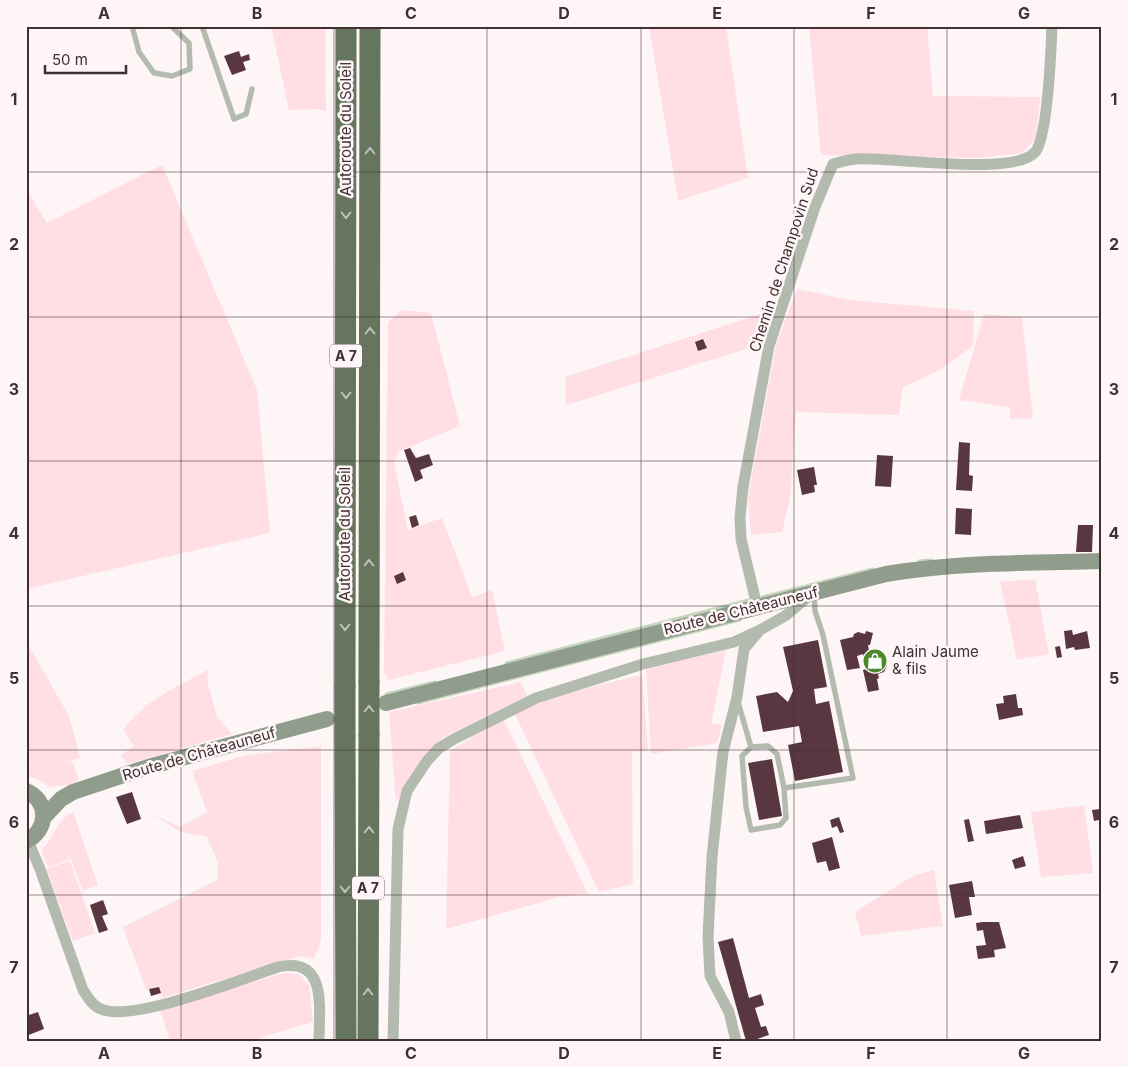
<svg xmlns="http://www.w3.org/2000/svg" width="1128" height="1067" font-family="Inter,sans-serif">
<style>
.green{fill:#ffdee5}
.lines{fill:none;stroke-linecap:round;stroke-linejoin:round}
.stream{stroke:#c4d6bc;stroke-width:3}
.building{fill:#593740}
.lane{stroke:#b3bbaf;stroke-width:5.5}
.street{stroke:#b3bbaf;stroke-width:11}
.secondary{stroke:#919d8c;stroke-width:16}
.highway{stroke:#65755e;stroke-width:21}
.highway-bridge{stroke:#65755e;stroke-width:21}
.oneway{stroke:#c1c2ba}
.grid{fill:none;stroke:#403033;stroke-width:1;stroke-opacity:0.55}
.labels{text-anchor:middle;stroke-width:5;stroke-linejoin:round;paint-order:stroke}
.shield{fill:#fef5f7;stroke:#796b6e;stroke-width:1}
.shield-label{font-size:14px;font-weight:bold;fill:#403033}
.street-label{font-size:15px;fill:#403033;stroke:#fef5f7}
.poi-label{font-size:15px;fill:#403033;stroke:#fef5f7;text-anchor:start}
.neatline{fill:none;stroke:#403033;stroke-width:2}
.grid-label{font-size:16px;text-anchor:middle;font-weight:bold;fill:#403033}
</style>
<rect width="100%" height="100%" fill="#fef5f7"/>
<path class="green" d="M271,26H325L326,111L317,109L289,110Z
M649,26H726L748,178L678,201Z
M809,26H927L933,96L1040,97L1036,138L1022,153L979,158L821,155Z
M162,165L257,390L270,533L26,589V189L47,223Z
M797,289L849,300L974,311L973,346L938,371L903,387L899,415L796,412L790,498L782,532L751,535L748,497L776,345Z
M401,310L431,313L460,426L398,452L394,462L408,530L442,518L472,597L492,590L505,651L388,680L384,672L388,323Z
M773,310L759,345L566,405L565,377Z
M984,314L1022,317L1033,418L1010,419V407L959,400Z
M1035,579L1049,654L1017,660L1000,582Z
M26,641L69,716L80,757L54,767L72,761L79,780L72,784L49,787L40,780L26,776V764L50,769L26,763Z
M726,650L711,724L722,725L717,743L651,754L646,668Z
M208,670L207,680L217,717L232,734L127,764L121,755L134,746L123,730C148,698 173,689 208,670Z
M642,675L648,750L632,752L633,884L599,892L514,712L574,691Z
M521,682L527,696L445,736L434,746L396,802L389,712Z
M503,718L588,894L559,897L446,929L450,751Z
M321,746V940L314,959L299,956L162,998L159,986L146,990L123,927L217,880L218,863L207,837L181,832L153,815L180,827L207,812L192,771L247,755Z
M1084,805L1093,873L1041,877L1031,812Z
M73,812L98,885L83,891L71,859L48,867L41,850C55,838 57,819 73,812Z
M70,861L95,933L73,941L46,869Z
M934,870L943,926L861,936L855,912L913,876Z
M284,973L298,974L309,985L313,1022L250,1041H170L160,1009Z"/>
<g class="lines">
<path class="stream" d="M919,561L932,560
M762,597L873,569
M506,663L748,600
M386,694L435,682
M418,703L740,620"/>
</g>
<path class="building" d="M239,51L241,57L249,54L250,60L243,62L246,70L232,75L224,56Z
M703,339L707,348L698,351L695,342Z
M959,442L970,443L969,475L973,476L972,491L956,490Z
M410,448L416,458L429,454L433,465L420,470L423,478L415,482L404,450Z
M877,455L893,456L891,487L875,486Z
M814,467L817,485H814L815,492L802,495L797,470Z
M956,508L972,509L971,535L955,534Z
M416,515L419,525L412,528L409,517Z
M1078,525H1093L1092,552H1076Z
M403,572L406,580L397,584L394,576Z
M1072,630L1073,635L1087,631L1090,648L1075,650L1074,647L1066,649L1064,631Z
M866,631L873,633L870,645H868L870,656L884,653L887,666L884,672L878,674L879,678L877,679L879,690L868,692L863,670L870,668L869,666H866L863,654L857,656L860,668L847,670L840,640L853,637L854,634L858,632L865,634Z
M818,640L827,687L814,689L816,704L829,701L843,772L795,781L788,745L802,742L799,726L763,732L756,696L777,692L788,702L793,691L783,647Z
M1060,646L1062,657L1057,658L1055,647Z
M1016,694L1018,708H1022L1023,715L999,720L996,704L1004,703L1003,696Z
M772,759L782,816L759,820L748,763Z
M132,792L141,819L127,824L116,797Z
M1100,809L1099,820L1094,821L1092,810Z
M1020,815L1023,828L986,834L984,821Z
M839,817L844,832L840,833L837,826L832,828L830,820Z
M969,819L974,841L968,842L964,820Z
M832,837L840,868L829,871L826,861L817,863L812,843Z
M1023,856L1026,866L1015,869L1012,860Z
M972,881L975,897H969L972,915L955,918L949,885Z
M103,900L108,914L102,916L108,930L99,933L90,905Z
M983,922H999L1006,948L994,950L995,957L978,959L976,946L986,945L983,930L977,931L976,923Z
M733,938L749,998L761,994L764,1005L755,1008L761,1027L766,1026L769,1035L751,1041H746L718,942Z
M159,987L161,993L151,996L149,989Z
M38,1012L44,1029L26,1036V1016Z"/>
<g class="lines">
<path class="lane" d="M132,26L139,52L154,73L172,76L190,69L189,43L171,26
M202,26L234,119L246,114L252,89
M738,702L751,747
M784,788L777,754L768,746L751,747L742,756L746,807L751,830L780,825L786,818L784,788L853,778L823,635L815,611L814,594"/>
<path class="street" d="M757,606L741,539L740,517L743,487L769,346L815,207L833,164C840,162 848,160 855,159C888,156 1017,178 1036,151C1048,133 1051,51 1052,26
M28,841L40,869L83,990C88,997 92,1006 101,1009C131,1023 242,979 278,967C328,956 319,1008 319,1041
M393,1041L398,829L407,791L427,761L439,748L454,739L536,698L643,664L734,642L760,630
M736,1041L729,1012L710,976L708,937L712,857L723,752L737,697L744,649L760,630L785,616L810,595"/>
<path class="secondary" d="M386,703L886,574C957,562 1030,563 1102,561
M26,791C50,801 48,831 26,841
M44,817L61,799L73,792L148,767L327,719"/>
<path class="highway" d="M369,682L370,26
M345,686L346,26
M345,736L346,1041
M368,1041L369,735"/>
<path class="highway-bridge" d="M345,686V736
M369,735V682"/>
</g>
<defs><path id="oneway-chevron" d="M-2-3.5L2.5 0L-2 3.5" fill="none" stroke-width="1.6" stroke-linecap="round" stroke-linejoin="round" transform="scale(1.25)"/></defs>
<g class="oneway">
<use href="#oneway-chevron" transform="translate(370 151) rotate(-90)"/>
<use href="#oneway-chevron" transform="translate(346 215) rotate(90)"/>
<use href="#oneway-chevron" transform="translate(370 331) rotate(-90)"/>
<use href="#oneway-chevron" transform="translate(346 395) rotate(90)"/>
<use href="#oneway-chevron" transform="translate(369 563) rotate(-90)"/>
<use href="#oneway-chevron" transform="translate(345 627) rotate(90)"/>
<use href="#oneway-chevron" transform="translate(369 709) rotate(-90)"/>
<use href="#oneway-chevron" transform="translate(369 830) rotate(-90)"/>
<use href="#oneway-chevron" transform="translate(345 889) rotate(90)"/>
<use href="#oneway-chevron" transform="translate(368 992) rotate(-90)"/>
</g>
<path class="grid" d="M181,26V1041M334,26V1041M487,26V1041M641,26V1041M794,26V1041M947,26V1041M26,172H1102M26,317H1102M26,461H1102M26,606H1102M26,750H1102M26,895H1102"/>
<defs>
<symbol id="shop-disc" viewBox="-11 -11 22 22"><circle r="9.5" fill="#4b8928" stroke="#fef5f7"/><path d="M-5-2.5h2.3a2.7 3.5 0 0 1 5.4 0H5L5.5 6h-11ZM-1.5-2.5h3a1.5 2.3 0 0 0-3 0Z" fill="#fff"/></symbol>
</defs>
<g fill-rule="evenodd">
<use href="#shop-disc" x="861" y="647" width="28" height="28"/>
</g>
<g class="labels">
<g class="shield">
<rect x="330" y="344.5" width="32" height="23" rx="4"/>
<rect x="352" y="876.5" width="32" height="23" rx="4"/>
</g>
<g class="shield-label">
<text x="346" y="361">A 7</text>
<text x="368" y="893">A 7</text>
</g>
<g class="street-label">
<text transform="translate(346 129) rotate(-90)" y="5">Autoroute du Soleil</text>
<text transform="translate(784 260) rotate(-72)" y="5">Chemin de Champovin Sud</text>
<text transform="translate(345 534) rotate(-90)" y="5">Autoroute du Soleil</text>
<text transform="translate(741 611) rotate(-14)" y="5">Route de Châteauneuf</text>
<text transform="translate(199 754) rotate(-16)" y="5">Route de Châteauneuf</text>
</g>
<g class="poi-label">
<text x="892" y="657">Alain Jaume<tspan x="892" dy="17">&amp; fils</tspan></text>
</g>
</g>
<rect width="1128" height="1067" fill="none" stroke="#fef5f7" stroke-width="55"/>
<path d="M45 65v8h81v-8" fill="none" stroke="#403033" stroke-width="2.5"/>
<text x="52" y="65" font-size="15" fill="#403033" stroke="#fef5f7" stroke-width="4" paint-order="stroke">50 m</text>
<rect x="28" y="28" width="1072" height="1012" class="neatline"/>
<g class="grid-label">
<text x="104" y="19">A</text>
<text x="257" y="19">B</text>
<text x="411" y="19">C</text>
<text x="564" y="19">D</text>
<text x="717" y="19">E</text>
<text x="871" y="19">F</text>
<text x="1024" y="19">G</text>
<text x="14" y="105">1</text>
<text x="1114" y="105">1</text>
<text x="14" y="250">2</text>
<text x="1114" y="250">2</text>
<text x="14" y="395">3</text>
<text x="1114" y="395">3</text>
<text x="14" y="539">4</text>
<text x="1114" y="539">4</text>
<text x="14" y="684">5</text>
<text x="1114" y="684">5</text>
<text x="14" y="828">6</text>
<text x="1114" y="828">6</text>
<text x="14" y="973">7</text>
<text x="1114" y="973">7</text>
<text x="104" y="1059">A</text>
<text x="257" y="1059">B</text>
<text x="411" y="1059">C</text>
<text x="564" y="1059">D</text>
<text x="717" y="1059">E</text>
<text x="871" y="1059">F</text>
<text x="1024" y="1059">G</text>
</g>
</svg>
